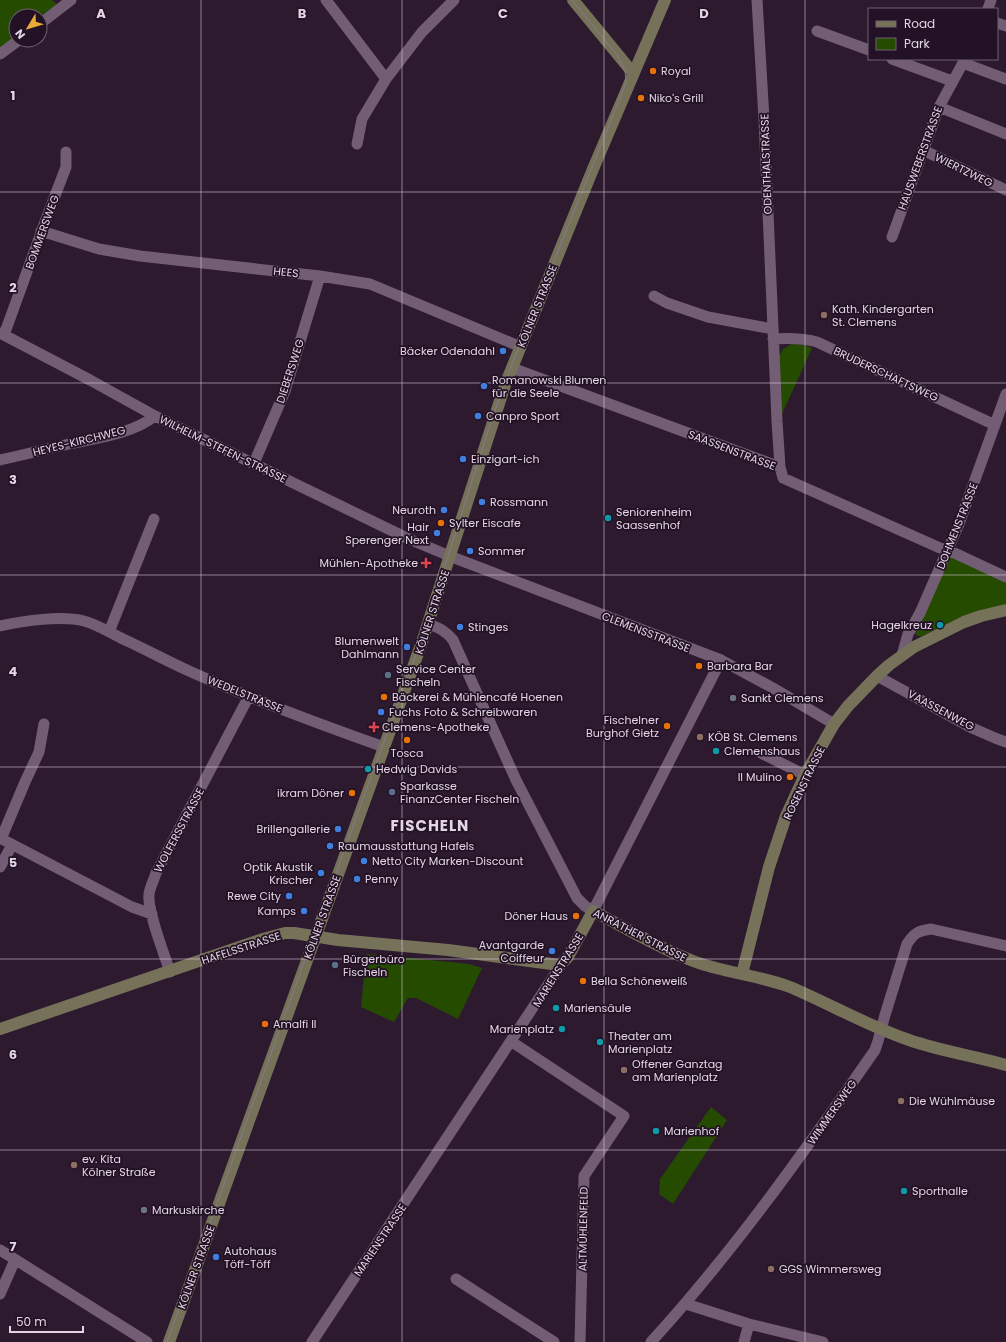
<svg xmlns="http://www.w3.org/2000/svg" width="1006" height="1342" font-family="Poppins,sans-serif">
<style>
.green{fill:#244b00}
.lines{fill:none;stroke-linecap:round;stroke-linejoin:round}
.street{stroke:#735d75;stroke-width:11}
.secondary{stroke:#76725a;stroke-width:12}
.tram{stroke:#887889;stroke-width:1}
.grid{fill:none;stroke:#e3d6e4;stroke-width:1;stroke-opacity:0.55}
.food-dot{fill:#e8710a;stroke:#231125;stroke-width:1.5}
.education-dot{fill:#8d6e63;stroke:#231125;stroke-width:1.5}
.shop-dot{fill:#3f7fe0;stroke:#231125;stroke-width:1.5}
.culture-dot{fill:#0f9aa8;stroke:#231125;stroke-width:1.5}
.health-dot{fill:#e0444e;stroke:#231125;stroke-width:1.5}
.service-dot{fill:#5c6f8a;stroke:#231125;stroke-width:1.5}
.worship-dot{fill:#6b7280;stroke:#231125;stroke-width:1.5}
.labels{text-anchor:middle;stroke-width:3.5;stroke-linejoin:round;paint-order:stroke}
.poi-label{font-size:11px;fill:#e3d6e4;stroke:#231125;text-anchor:start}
.street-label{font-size:11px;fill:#e3d6e4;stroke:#231125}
.district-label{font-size:15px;font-weight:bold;letter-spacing:1px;fill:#e3d6e4;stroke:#231125}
.grid-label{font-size:13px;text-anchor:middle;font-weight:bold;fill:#e3d6e4;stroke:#231125;stroke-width:3.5;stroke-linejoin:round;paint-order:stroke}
</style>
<rect width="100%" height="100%" fill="#2d1a2f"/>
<path class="green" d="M0,0H52L57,4L40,17V16H16V37L0,48Z
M792,344L804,345L812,348L782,414H779L777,360L783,349Z
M951,556L1006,581V606L964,619L922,636H918L916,635L915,631Z
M366,954L451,962L469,964L482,968L458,1019L416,998H408L394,1022L361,1007Z
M711,1107L727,1120L673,1204L659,1194L660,1179Z"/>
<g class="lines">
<path class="street" d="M326,0L386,79
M757,0L764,119L777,421L780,467L783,478L940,548L948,550L1006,577
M988,9L991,0
M997,23L1006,26
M40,24L71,0
M817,31L869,50
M0,54L19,40
M892,59L952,81
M963,63L1006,79
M939,107L1006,134
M357,144L362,119L386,79L422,32L454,0
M923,150L1006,190
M41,231L99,249L140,256L320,276L370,284L521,347
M892,237L939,107L965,59
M654,296L667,303L708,317L773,329
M0,333L90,380L155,416L409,539L452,557L721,660L773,688L834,724
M4,335L45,222L66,167V152
M773,339C789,338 802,338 817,342L995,425
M512,368L780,467
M0,460C23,455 46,449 69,444C97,438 132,434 155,416
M254,463L285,391L320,276
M429,624C439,628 446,631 453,640L516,780L577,898L585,906L593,911L721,660
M0,626C23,621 62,615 84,621C98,625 111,633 123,639C145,649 167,661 189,671C252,699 319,724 384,747
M109,632L154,519
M902,655L908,634L920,613L959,524L1006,394
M877,676L970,727L995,738L1006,742
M761,753L805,775
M0,838L132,907L152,914
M1,839L25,782L39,752L44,724
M0,867L12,845
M170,972C164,953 147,911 149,894C150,887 154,880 156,873L249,696
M512,1042L624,1116L584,1176L580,1342
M0,1250L147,1342
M456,1279L554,1342
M0,1294L15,1260
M686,1304L749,1324L823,1342
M312,1342L563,962
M651,1342C734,1251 805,1151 875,1050L878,1041L885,1015L907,944C914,933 918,931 931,929L1006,946
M744,1342L749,1324"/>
<path class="secondary" d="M573,0L633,73
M742,974L769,867L786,816L805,775L834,724L848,706L877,676L889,665L914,647L964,622L981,616L1006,610
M0,1029L263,939L285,933H294L338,940L448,950L559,965L563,962L568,957L593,911C626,928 658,948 693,961C725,973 758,975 790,987C830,1004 868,1026 909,1040C941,1051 974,1056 1006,1065
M169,1342L421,645L505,385L593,169L665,0"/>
<path class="tram" d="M167,1342L361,804L419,647L488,431L504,384L624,88L626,80L625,71L617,55L572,0"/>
</g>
<path class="grid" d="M201,0V1342M402,0V1342M604,0V1342M805,0V1342M0,192H1006M0,383H1006M0,575H1006M0,767H1006M0,959H1006M0,1150H1006"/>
<g class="food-dot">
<circle cx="653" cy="71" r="4"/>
<circle cx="641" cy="98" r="4"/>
<circle cx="441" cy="523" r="4"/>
<circle cx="699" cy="666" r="4"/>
<circle cx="384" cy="697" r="4"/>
<circle cx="667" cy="726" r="4"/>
<circle cx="407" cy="740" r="4"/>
<circle cx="790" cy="777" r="4"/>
<circle cx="352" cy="793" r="4"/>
<circle cx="576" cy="916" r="4"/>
<circle cx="583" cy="981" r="4"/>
<circle cx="265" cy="1024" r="4"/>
</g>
<g class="education-dot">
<circle cx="824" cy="315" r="4"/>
<circle cx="700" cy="737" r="4"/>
<circle cx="624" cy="1070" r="4"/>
<circle cx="901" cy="1101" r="4"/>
<circle cx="74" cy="1165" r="4"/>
<circle cx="771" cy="1269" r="4"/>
</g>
<g class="shop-dot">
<circle cx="503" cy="351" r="4"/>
<circle cx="484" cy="386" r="4"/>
<circle cx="478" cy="416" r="4"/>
<circle cx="463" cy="459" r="4"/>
<circle cx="482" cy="502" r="4"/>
<circle cx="444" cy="510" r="4"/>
<circle cx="437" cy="533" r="4"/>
<circle cx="470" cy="551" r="4"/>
<circle cx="460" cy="627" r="4"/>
<circle cx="407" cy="647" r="4"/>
<circle cx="381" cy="712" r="4"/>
<circle cx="338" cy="829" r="4"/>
<circle cx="330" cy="846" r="4"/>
<circle cx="364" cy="861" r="4"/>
<circle cx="321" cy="873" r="4"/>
<circle cx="357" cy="879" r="4"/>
<circle cx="289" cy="896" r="4"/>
<circle cx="304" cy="911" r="4"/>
<circle cx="552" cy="951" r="4"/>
<circle cx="216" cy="1257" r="4"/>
</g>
<g class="culture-dot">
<circle cx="608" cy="518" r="4"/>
<circle cx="940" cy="625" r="4"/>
<circle cx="716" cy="751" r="4"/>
<circle cx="368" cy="769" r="4"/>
<circle cx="556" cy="1008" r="4"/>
<circle cx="562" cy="1029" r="4"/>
<circle cx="600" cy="1042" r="4"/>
<circle cx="656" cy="1131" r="4"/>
<circle cx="904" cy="1191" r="4"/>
</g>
<g class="health-dot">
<path d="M424 557h4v4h4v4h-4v4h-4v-4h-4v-4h4z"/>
<path d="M372 721h4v4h4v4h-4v4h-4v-4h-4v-4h4z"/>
</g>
<g class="service-dot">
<circle cx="388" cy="675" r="4"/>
<circle cx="392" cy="792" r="4"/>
<circle cx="335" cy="965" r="4"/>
</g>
<g class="worship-dot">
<circle cx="733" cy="698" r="4"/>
<circle cx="144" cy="1210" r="4"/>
</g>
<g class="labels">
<g class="poi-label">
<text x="661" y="75">Royal</text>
<text x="649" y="102">Niko's Grill</text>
<text x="832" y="313">Kath. Kindergarten<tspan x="832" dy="13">St. Clemens</tspan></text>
<text x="495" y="355" text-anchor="end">Bäcker Odendahl</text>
<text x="492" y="384">Romanowski Blumen<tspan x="492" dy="13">für die Seele</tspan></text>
<text x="486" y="420">Canpro Sport</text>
<text x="471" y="463">Einzigart-ich</text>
<text x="490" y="506">Rossmann</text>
<text x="436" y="514" text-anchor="end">Neuroth</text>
<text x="616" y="516">Seniorenheim<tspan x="616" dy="13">Saassenhof</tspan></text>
<text x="449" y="527">Sylter Eiscafe</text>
<text x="429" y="531" text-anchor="end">Hair<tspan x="429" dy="13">Sperenger Next</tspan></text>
<text x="478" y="555">Sommer</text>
<text x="418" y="567" text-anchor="end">Mühlen-Apotheke</text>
<text x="932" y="629" text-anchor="end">Hagelkreuz</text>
<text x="468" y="631">Stinges</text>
<text x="399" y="645" text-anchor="end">Blumenwelt<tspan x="399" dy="13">Dahlmann</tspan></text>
<text x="707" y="670">Barbara Bar</text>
<text x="396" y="673">Service Center<tspan x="396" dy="13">Fischeln</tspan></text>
<text x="392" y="701">Bäckerei &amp; Mühlencafé Hoenen</text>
<text x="741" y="702">Sankt Clemens</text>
<text x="389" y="716">Fuchs Foto &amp; Schreibwaren</text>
<text x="659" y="724" text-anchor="end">Fischelner<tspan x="659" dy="13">Burghof Gietz</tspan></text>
<text x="382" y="731">Clemens-Apotheke</text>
<text x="708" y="741">KÖB St. Clemens</text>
<text x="724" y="755">Clemenshaus</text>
<text x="407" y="757" text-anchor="middle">Tosca</text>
<text x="376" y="773">Hedwig Davids</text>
<text x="782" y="781" text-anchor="end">Il Mulino</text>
<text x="400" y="790">Sparkasse<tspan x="400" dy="13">FinanzCenter Fischeln</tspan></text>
<text x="344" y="797" text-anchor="end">ikram Döner</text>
<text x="330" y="833" text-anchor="end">Brillengallerie</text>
<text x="338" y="850">Raumausstattung Hafels</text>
<text x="372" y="865">Netto City Marken-Discount</text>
<text x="313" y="871" text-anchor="end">Optik Akustik<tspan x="313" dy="13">Krischer</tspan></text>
<text x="365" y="883">Penny</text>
<text x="281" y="900" text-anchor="end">Rewe City</text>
<text x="296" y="915" text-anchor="end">Kamps</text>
<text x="568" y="920" text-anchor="end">Döner Haus</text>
<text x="544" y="949" text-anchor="end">Avantgarde<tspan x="544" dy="13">Coiffeur</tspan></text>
<text x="343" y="963">Bürgerbüro<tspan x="343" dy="13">Fischeln</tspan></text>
<text x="591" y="985">Bella Schöneweiß</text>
<text x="564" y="1012">Mariensäule</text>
<text x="273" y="1028">Amalfi II</text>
<text x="554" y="1033" text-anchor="end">Marienplatz</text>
<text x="608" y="1040">Theater am<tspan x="608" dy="13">Marienplatz</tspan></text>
<text x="632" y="1068">Offener Ganztag<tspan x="632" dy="13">am Marienplatz</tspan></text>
<text x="909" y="1105">Die Wühlmäuse</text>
<text x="664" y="1135">Marienhof</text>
<text x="82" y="1163">ev. Kita<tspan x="82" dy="13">Kölner Straße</tspan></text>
<text x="912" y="1195">Sporthalle</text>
<text x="152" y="1214">Markuskirche</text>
<text x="224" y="1255">Autohaus<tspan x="224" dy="13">Töff-Töff</tspan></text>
<text x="779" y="1273">GGS Wimmersweg</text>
</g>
<g class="street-label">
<text transform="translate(920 158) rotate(-70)" y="4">HAUSWEBERSTRASSE</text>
<text transform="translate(766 164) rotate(-92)" y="4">ODENTHALSTRASSE</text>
<text transform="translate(964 170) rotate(26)" y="4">WIERTZWEG</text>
<text transform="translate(42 232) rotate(-70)" y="4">BOMMERSWEG</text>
<text transform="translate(286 272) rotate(6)" y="4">HEES</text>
<text transform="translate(537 306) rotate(-68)" y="4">KÖLNER STRASSE</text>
<text transform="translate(290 371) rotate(-72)" y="4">DIEBERSWEG</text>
<text transform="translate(886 374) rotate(25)" y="4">BRUDERSCHAFTSWEG</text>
<text transform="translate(79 441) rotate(-14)" y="4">HEYES-KIRCHWEG</text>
<text transform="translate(223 449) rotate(26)" y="4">WILHELM-STEFEN-STRASSE</text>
<text transform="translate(732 450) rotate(21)" y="4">SAASSENSTRASSE</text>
<text transform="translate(957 526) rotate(-68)" y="4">DOHMENSTRASSE</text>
<text transform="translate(432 612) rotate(-72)" y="4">KÖLNER STRASSE</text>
<text transform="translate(646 632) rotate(21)" y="4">CLEMENSSTRASSE</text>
<text transform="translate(245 694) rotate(22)" y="4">WEDELSTRASSE</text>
<text transform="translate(941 710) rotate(28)" y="4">VAASSENWEG</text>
<text transform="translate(804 783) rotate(-64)" y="4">ROSENSTRASSE</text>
<text transform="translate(179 830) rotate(-62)" y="4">WOLFERSSTRASSE</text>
<text transform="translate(322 917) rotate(-70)" y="4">KÖLNER STRASSE</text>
<text transform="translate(640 935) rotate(27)" y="4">ANRATHER STRASSE</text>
<text transform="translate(241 948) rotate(-18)" y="4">HAFELSSTRASSE</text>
<text transform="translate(558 970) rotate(-58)" y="4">MARIENSTRASSE</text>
<text transform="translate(832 1112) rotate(-55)" y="4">WIMMERSWEG</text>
<text transform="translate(583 1229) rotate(-89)" y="4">ALTMÜHLENFELD</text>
<text transform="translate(380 1240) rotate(-56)" y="4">MARIENSTRASSE</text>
<text transform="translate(196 1267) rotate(-70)" y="4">KÖLNER STRASSE</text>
</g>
<g class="district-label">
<text x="430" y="831">FISCHELN</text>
</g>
</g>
<g class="grid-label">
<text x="101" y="18">A</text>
<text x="302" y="18">B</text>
<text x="503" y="18">C</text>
<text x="704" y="18">D</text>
<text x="13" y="100">1</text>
<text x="13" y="292">2</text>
<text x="13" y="484">3</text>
<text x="13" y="676">4</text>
<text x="13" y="867">5</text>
<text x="13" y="1059">6</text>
<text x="13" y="1251">7</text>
</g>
<rect x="868" y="8" width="130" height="52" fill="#231125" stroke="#706071"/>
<rect x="876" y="21" width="20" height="6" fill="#76725a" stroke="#706071"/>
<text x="904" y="28" font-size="12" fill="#e3d6e4">Road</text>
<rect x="876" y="38" width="20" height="12" fill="#244b00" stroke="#706071"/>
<text x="904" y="48" font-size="12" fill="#e3d6e4">Park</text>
<g transform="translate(28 28) rotate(232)"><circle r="19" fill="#231125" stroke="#706071"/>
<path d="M0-3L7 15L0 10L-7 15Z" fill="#e9ab38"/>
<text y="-6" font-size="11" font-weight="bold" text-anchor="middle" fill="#e3d6e4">N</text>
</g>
<path d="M10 1326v6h73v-6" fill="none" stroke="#e3d6e4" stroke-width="2"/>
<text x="16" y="1326" font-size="12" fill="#e3d6e4" stroke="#231125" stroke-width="3" paint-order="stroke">50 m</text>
</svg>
